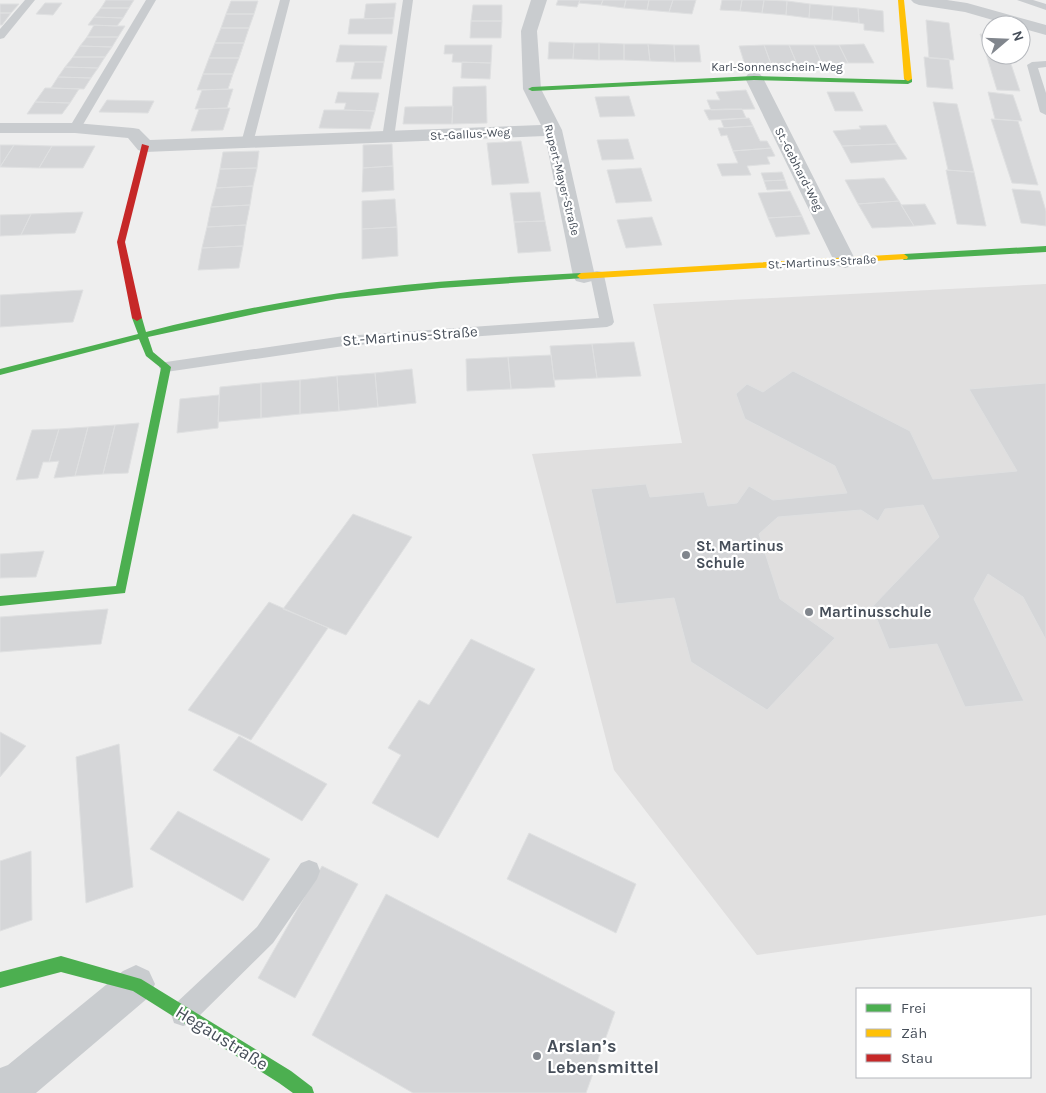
<svg xmlns="http://www.w3.org/2000/svg" width="1046" height="1093" font-family="Karla,sans-serif">
<style>
.education{fill:#e0dfdf}
.building{fill:#d5d6d8;stroke:#dfe0e1}
.lines{fill:none;stroke-linecap:round;stroke-linejoin:round}
.lane{fill:#c9cccf;fill-rule:evenodd}
.street{fill:#c9cccf;fill-rule:evenodd}
.fast{fill:#4caf50;fill-rule:evenodd}
.slow{fill:#ffc107;fill-rule:evenodd}
.jam{fill:#c62828;fill-rule:evenodd}
.poi-dot{fill:#81868d;stroke:#fff;stroke-width:2}
.labels{text-anchor:middle;stroke-width:4.5;stroke-linejoin:round;paint-order:stroke}
.far-street-label{font-size:12px;fill:#464e59;stroke:#fff}
.street-label{font-size:15px;fill:#464e59;stroke:#fff}
.poi-label{font-size:15px;font-weight:bold;fill:#464e59;stroke:#fff;text-anchor:start}
.near-street-label{font-size:18px;fill:#464e59;stroke:#fff}
.near-poi-label{font-size:18px;font-weight:bold;fill:#464e59;stroke:#fff;text-anchor:start}
</style>
<rect width="100%" height="100%" fill="#eee"/>
<path class="education" d="M1046,284V915L757,955L614,770L532,454L682,443L653,304Z"/>
<path class="building" d="M106,0H134L129,8H101Z
M558,0H580L577,7L556,5Z
M580,0H603L601,5L579,3Z
M603,0H626L624,8L601,5Z
M626,0H649L647,10L624,8Z
M649,0H673L669,12L647,10Z
M673,0H696L692,14L669,12Z
M722,0H742L740,11L720,10Z
M742,0H764L762,13L740,11Z
M764,0L787,1L786,15L762,13Z
M231,1H258L254,14H226Z
M787,1L810,4L809,18L786,15Z
M45,3H62L53,15L36,14Z
M396,3L394,18L364,19L366,4Z
M0,4H19L11,13H0Z
M810,4L833,6L832,20L809,18Z
M473,5H502V21H471Z
M833,6L858,8L859,23L832,20Z
M101,8H129L123,18L94,17Z
M858,8L883,11L884,32L864,30V24L859,23Z
M0,13H11L2,25H0Z
M226,14H254L249,28H221Z
M94,17L123,18L117,26L88,25Z
M394,18L392,34H348L350,19Z
M926,20L949,23L954,60L929,58Z
M471,21H502L501,38H470Z
M94,25L117,26H125L118,37H87Z
M221,28H249L244,43H215Z
M980,34L991,35V55H1008L1020,91L997,90Z
M87,37H118L112,47L80,46Z
M549,42L574,43L573,59H548Z
M215,43H244L239,58H209Z
M574,43H599V60L573,59Z
M599,43L624,44V60H599Z
M624,44H648L650,61L624,60Z
M648,44L674,45L675,62L650,61Z
M864,44L874,63H848L839,45Z
M340,45L387,46L384,62H336Z
M445,45H492L491,63L452,62L453,54H444Z
M674,45H699L701,62H675Z
M764,45L771,64L745,65L739,46Z
M764,45H789L797,64H771Z
M789,45H814L822,64H797Z
M814,45H839L848,63L822,64Z
M80,46L112,47L105,57H73Z
M73,57H105L98,68L65,67Z
M924,57L949,59L953,89L927,87Z
M209,58H239L233,74H203Z
M355,62H384L381,79H351Z
M462,62L491,63L490,79L461,78Z
M65,67L98,68L91,78L58,77Z
M203,74H233L228,89L197,90Z
M58,77L91,78L84,89L51,88Z
M486,86L487,123L452,124L453,87Z
M45,88H51L79,89L70,103L35,102Z
M233,89L227,108L195,109L202,90Z
M746,90L755,109L711,110L707,100H720L716,92Z
M338,92L379,93L375,111L344,110L346,103H335Z
M827,92H854L863,111H835Z
M988,92L1013,95L1022,121L995,119Z
M629,96L635,116L600,117L595,97Z
M107,100L154,101L148,113L99,112Z
M35,102L70,103L62,114H27Z
M933,102L957,104L974,172L948,170Z
M453,106L452,124H403L405,107Z
M230,108L223,130L191,131L199,109Z
M725,109H742L746,118L709,120L704,110Z
M324,110H344L375,111L370,129L319,128Z
M749,118L753,126L724,128L721,120Z
M991,119L1018,121L1038,185L1012,183Z
M886,125L897,144L842,146L833,131L861,129L859,126Z
M753,126L760,141H767L771,148L733,151L727,135L721,136L718,128Z
M628,139L634,159L602,160L597,140Z
M521,141L529,183L492,185L487,143Z
M392,144L393,166L363,168V145Z
M897,144L907,159L851,163L842,146Z
M0,145H14L0,167Z
M14,145L52,146L39,168L0,167Z
M52,146H95L83,168H39Z
M771,148L775,156L767,157L770,164L747,166L751,175L722,176L717,164L738,163L733,151Z
M259,151L257,168L220,169L223,152Z
M393,166L394,190L362,192L363,168Z
M257,168L253,186L216,188L220,169Z
M641,168L652,201L616,203L607,170Z
M946,170L974,172L986,226L957,224Z
M782,172L785,180L764,181L761,173Z
M884,178L899,201L858,204L845,180Z
M785,180L788,189L767,190L764,181Z
M253,186L250,205L211,207L216,188Z
M1012,189L1040,191L1046,211V226L1021,223Z
M790,191L802,216L768,218L758,193Z
M540,192L545,221L514,222L510,193Z
M395,199L397,227L362,229V201Z
M899,201L914,226L872,228L858,204Z
M925,204L936,224L914,226L901,205Z
M250,205L246,225L207,227L211,207Z
M83,212L75,233L21,235L31,214Z
M31,214L21,235L0,236V215Z
M802,216L810,234L776,237L768,218Z
M652,217L662,245L626,248L617,220Z
M545,221L551,251L518,253L514,222Z
M246,225L243,246L202,248L207,227Z
M397,227L398,256L362,259V229Z
M243,246L239,268L198,270L202,248Z
M83,290L73,322L0,327V295Z
M634,342L641,376L597,378L592,344Z
M592,344L597,378L554,380L550,346Z
M551,355L555,387L511,389L508,357Z
M508,357L511,389L467,391L466,359Z
M412,369L416,403L378,407L375,373Z
M793,371L910,431L933,479L1017,471L969,389L1046,383V640L1023,597L988,574L974,599L1024,701L965,707L937,644L889,649L872,607L939,537L923,505L885,509L878,521L861,510L778,517L759,534L780,599L835,638L767,710L691,662L674,598L616,604L591,489L646,484L650,497L704,492L708,506L737,503L749,486L773,500L847,493L835,466L745,419L736,394L747,384L763,392Z
M375,373L378,407L339,411L337,376Z
M337,376L339,411L300,414V380Z
M300,380V414L261,418V383Z
M261,383V418L218,422L220,387Z
M219,395L218,428L177,433L180,399Z
M139,423L128,473L103,474L115,425Z
M115,425L103,474L75,476L88,427Z
M88,427L75,476L54,478L59,461L49,462L59,429Z
M59,429L49,462H43L38,478L16,480L32,430Z
M353,514L412,537L346,635L283,609Z
M44,551L36,577L0,578V554Z
M269,602L328,628L251,740L188,710Z
M108,609L101,644L0,652V617Z
M471,639L535,669L438,838L372,803L401,755L388,748L419,700L429,705Z
M0,732L26,746L0,777Z
M239,736L327,784L302,821L213,770Z
M119,744L133,887L86,903L76,757Z
M178,811L270,859L243,901L150,849Z
M529,833L636,884L616,933L507,879Z
M31,851L32,920L0,931V861Z
M322,866L358,884L295,998L258,978Z
M386,894L615,1012L586,1093H413L312,1035Z"/>
<g class="lines">
<path class="lane" d="M25,0H35L4,38L0,39V29Z
M146,0H156L81,128L79,130H71L69,128Z
M280,0H290L253,143L247,147L241,143Z
M403,0H413L394,138L388,142L382,138Z
M1017,0H1033L1046,4V10Z
M1046,61V67L1038,68L1046,93V115L1040,112L1027,65L1032,62Z
M597,271L602,272L604,275L614,322L612,325L607,327L344,346L166,372L161,371L159,367L161,363L166,362L344,336L599,318L590,275L592,272Z
M309,860L317,863L320,871L317,879L273,943L192,1023L183,1026L174,1023L171,1014L174,1005L257,927L301,863Z"/>
<path class="street" d="M531,0H547L537,31L541,89L562,130L595,276L592,281L584,283L576,281L573,276L545,136L145,152L138,150L128,138L75,133H0V123H75L133,128L139,129L150,140L541,125L523,89L521,31Z
M911,0H947L967,3L1046,25V35L1021,28V25H1010L965,12L919,5L914,3Z
M754,73L760,74L763,78L856,261L852,266L845,268L838,266L834,261L745,78L748,74Z
M136,965L149,971L155,984L149,997L36,1093H0V1068L8,1065L123,971Z"/>
<path class="fast" d="M754,76L904,80L908,77L912,79V82L908,84L754,80L532,91L528,89L532,87Z
M1046,246V252L904,260L900,257L904,254Z
M581,273L585,276L584,278L441,288L337,299L264,312L148,337L153,352L171,367L125,593L0,606V596L116,586L161,368L146,356L139,339L0,375V369L138,334L132,318L137,315L142,318L146,332C220,313 294,299 369,289C440,280 510,277 581,273Z
M61,956L141,979L291,1071L312,1087L314,1093H293L279,1083L133,991L61,972L0,988V972Z"/>
<path class="slow" d="M898,0H904L912,79L908,81L904,79Z
M904,254L908,257L907,259L581,279L577,276L581,273Z"/>
<path class="jam" d="M142,144L149,146L125,242L142,318L137,321L132,318L117,242Z"/>
</g>
<g class="poi-dot">
<circle cx="686" cy="555" r="5"/>
<circle cx="809" cy="612" r="5"/>
<circle cx="537" cy="1056" r="5"/>
</g>
<g class="labels">
<g class="far-street-label">
<text x="777" y="71">Karl-Sonnenschein-Weg</text>
<text transform="translate(470 134) rotate(-3)" y="4">St.-Gallus-Weg</text>
<text transform="translate(799 169) rotate(63)" y="4">St.-Gebhard-Weg</text>
<text transform="translate(562 180) rotate(76)" y="4">Rupert-Mayer-Straße</text>
<text transform="translate(822 262) rotate(-3)" y="4">St.-Martinus-Straße</text>
</g>
<g class="street-label">
<text transform="translate(410 336) rotate(-4)" y="5">St.-Martinus-Straße</text>
</g>
<g class="poi-label">
<text x="696" y="551">St. Martinus<tspan x="696" dy="17">Schule</tspan></text>
<text x="819" y="617">Martinusschule</text>
</g>
<g class="near-street-label">
<text transform="translate(222 1038) rotate(32)" y="6">Hegaustraße</text>
</g>
<g class="near-poi-label">
<text x="547" y="1052">Arslan’s<tspan x="547" dy="21">Lebensmittel</tspan></text>
</g>
</g>
<rect x="856" y="988" width="175" height="90" fill="#ffffff" stroke="#b5b8bd"/>
<rect x="866" y="1004" width="25" height="8" fill="#4caf50" stroke="#b5b8bd"/>
<text x="901" y="1013" font-size="15" fill="#464e59">Frei</text>
<rect x="866" y="1029" width="25" height="8" fill="#ffc107" stroke="#b5b8bd"/>
<text x="901" y="1038" font-size="15" fill="#464e59">Zäh</text>
<rect x="866" y="1054" width="25" height="8" fill="#c62828" stroke="#b5b8bd"/>
<text x="901" y="1063" font-size="15" fill="#464e59">Stau</text>
<g transform="translate(1006 40) rotate(71)"><circle r="24" fill="#ffffff" stroke="#b5b8bd"/>
<path d="M0-4L9 19L0 12L-9 19Z" fill="#81868d"/>
<text y="-8" font-size="14" font-weight="bold" text-anchor="middle" fill="#464e59">N</text>
</g>
</svg>
